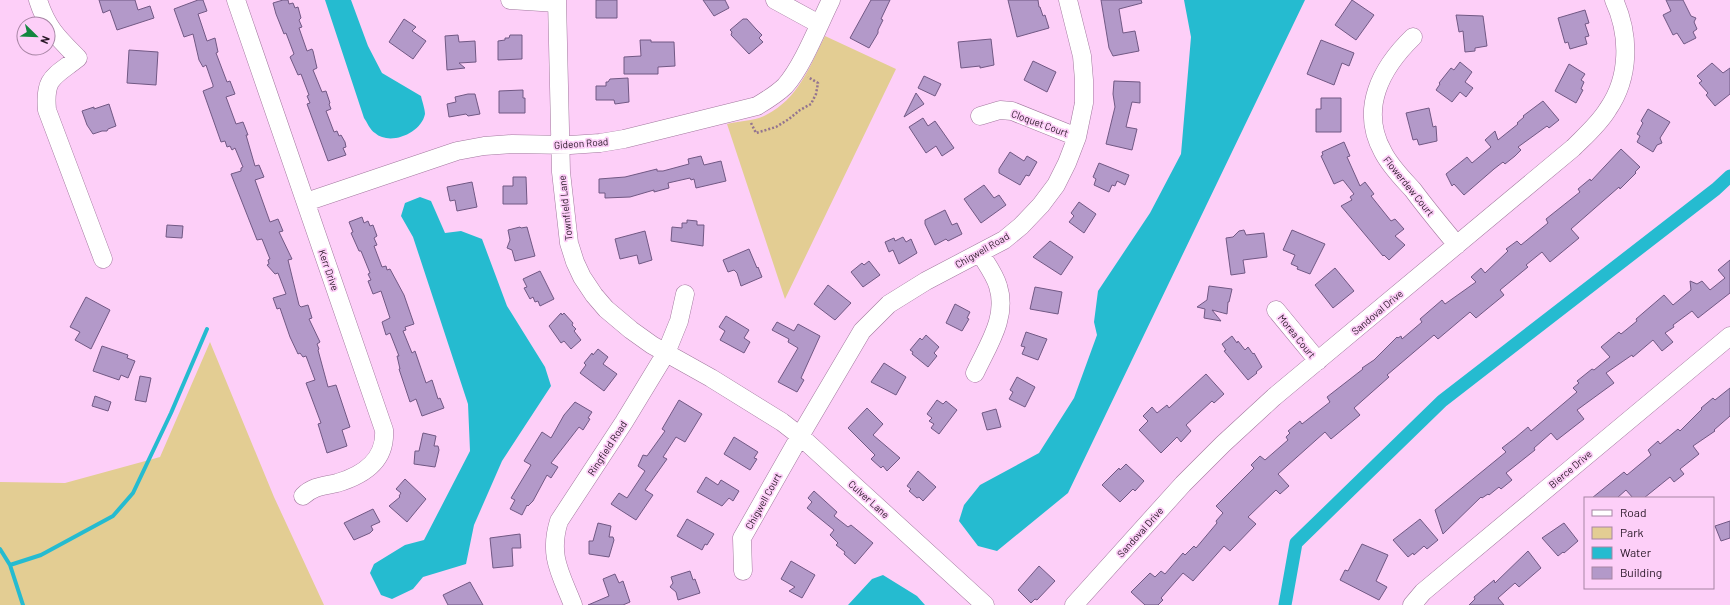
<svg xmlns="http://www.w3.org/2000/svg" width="1730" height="605" font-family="Barlow,sans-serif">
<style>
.green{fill:#e3cd93}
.water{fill:#25bbd0}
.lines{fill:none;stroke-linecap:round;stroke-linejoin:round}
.stream{stroke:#25bbd0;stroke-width:4}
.canal{stroke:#25bbd0;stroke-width:13}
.building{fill:#b399c9;stroke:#715884}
.minor-casing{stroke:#a2789e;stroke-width:19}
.path{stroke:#937490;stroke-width:2.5;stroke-dasharray:2 2;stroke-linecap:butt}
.minor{stroke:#fff;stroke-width:18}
.labels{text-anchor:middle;stroke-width:3.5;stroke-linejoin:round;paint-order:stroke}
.street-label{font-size:10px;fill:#271625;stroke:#fdcff8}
</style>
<rect width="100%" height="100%" fill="#fdcff8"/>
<path class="green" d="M825,36L896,69L785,299L727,124C739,121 755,121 766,115C798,99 810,66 825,36Z
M210,342L274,497L324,605H0V482L65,483L160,457Z"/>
<path class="water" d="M325,0H351L368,46L382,73L421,96C422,101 425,109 425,114C421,134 389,146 375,133C370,130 367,122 364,118Z
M1184,0H1305L1068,493L997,551L978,546L959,521L964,505L980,485L1039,453L1074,398L1097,335L1094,322L1098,291L1150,213L1181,154L1191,37Z
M420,197L431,201L445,233L461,231L482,239L507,306L545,367L551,386L502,461L474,525L466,564L423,577L413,589L392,599L381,595L370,573L374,564L405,545L424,540L470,451L468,404L413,237L401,216L405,203Z
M883,575L917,596L925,605H848L872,579Z"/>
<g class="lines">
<path class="stream" d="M0,549L10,565L23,605
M10,565L41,555L113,516L133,493L171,413L207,329"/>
<path class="canal" d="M1285,605L1296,543L1442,401L1716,189L1730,176"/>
</g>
<path class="building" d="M99,0H135L138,10L150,6L154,18L117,30L110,10L103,13Z
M198,0H203L207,11L198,14L207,41L215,38L218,52L216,53L227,82L230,81L235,94L226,97L236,124L243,122L248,135H246L255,166L259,165L264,177L255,180L270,222L278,219L283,231L279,232L292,259L288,260L299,305L301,307L308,305L312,318L309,319L320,342L317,344L319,349L318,350L328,387L336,385L350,427L342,430L347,446L327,453L318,424L321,423L306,383L315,380L306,356L303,357L300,353L298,354L290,337L280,308L277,309L273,298L286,294L278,273L275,274L267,265L269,264L268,260L270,259L262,239L257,240L231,174L241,171V168L243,167L235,148L232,150L230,146L227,147L225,141L221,142L203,91L213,87V85L206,65L203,67L199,60L193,34L184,37L174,9Z
M283,0H288L289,4L293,3L295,8L298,7L301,18L299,20L302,27L299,28L307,51L312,49L313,51L317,68L313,70L322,92L326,91L330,103L329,104L331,109L326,111L334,132L337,131L339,136L341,135L345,142L346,147L343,148L346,155L328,161L307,104L310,103L307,96L309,95L301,74L298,75L290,57L294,54L286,33L284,34L276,14L273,3Z
M596,0H617V18H596Z
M703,0H725L729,8L714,16Z
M871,0H890L881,19L883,20L878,30V33L869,48L850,38Z
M1008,0H1038L1039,7H1040L1043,16L1045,15L1049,28L1017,37Z
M1101,0H1141L1142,3L1119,9L1123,33L1135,31L1139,51L1113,56L1109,48Z
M1352,0L1374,15L1356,40L1335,25Z
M1666,0H1683L1691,16L1696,18L1694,22L1697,29L1693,32L1696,38L1684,44L1677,33L1673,35L1663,15L1671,11Z
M1585,10L1589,23L1585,24L1589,36L1585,37L1587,44L1570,49L1568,42L1565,43L1558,18Z
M1456,15L1483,16L1487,46L1475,48V51L1465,52L1463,31L1459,32Z
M404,19L416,27L412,31L426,41L413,59L389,42Z
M743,19H747L756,29L762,35L759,38L763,42L749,54L731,35L732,32L730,30Z
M458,35L459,42L475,41L476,62L459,63L465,68L447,70L445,36Z
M510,35H522V59L498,60V41L505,40V38H509Z
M991,39L994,65L980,68V66L961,68L958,42Z
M640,40H651V42H674L675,66L658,67V74H624V57L641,56Z
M1321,40L1354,53L1349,66L1342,63L1334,85L1307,74Z
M129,50L158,52L156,85L127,83Z
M1033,61L1056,72L1047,92L1024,80Z
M1460,62L1472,72L1465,82L1473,88L1466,97L1460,92L1452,102L1436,90L1440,84L1439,83L1451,68L1454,70Z
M1712,63L1723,73L1730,68V94L1715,106L1706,95L1708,93L1699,83L1702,81L1697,76Z
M1569,64L1585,74L1581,80L1584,82L1581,89L1583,90L1576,103L1555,91Z
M924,76L941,84L935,96L918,88Z
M628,78L629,102L615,104L614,100H596V86H606V82H608L610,79Z
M1114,81L1140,82V103L1132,102L1126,127L1137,129L1132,150L1106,144L1115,107L1113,94Z
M523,90V98H525V113H499V91Z
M916,93L924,104L904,117Z
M468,94H475L480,114L468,116L466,114L449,117L447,104L456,102L455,97Z
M1321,98H1341V132H1316V109H1321Z
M1543,101L1559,120L1549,128L1547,126L1518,147L1521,150L1515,156L1505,164L1503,162L1494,169L1464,195L1454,184L1452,186L1446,174L1467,157L1472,163L1491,147L1485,140L1495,131L1498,140L1518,124L1517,123L1524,117L1523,116Z
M109,104L116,126L108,129L107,131H102L93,134L87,125L82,111L94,107V109Z
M1429,108L1433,127L1436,126L1437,141L1419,145L1417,139L1413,140L1406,113Z
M1648,109L1670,122L1660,138L1662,143L1657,145L1653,152L1637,142L1640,136L1637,134L1643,123L1641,121Z
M923,118L928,126L935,121L954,148L942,156L936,146L926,153L909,127Z
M1344,142L1350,156L1347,157L1360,186L1365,182L1374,194L1371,196L1391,221L1395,219L1404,229L1395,236L1405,245L1389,260L1384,255L1383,256L1341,206L1352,200L1350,197L1354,194L1343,180L1334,184L1321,156L1323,155L1322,152Z
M1621,149L1640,167L1635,172L1636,173L1620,189L1619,187L1571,229L1579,238L1550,262L1542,252L1526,265L1528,267L1500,290L1504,295L1476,318L1470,312L1438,339L1434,335L1387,375L1389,377L1354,408L1360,415L1331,439L1325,432L1278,474L1289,486L1280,494L1276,490L1248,517L1256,524L1230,551L1224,546L1193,581L1183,573L1161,598L1163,600L1158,605H1145L1131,592L1150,573L1155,577L1161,571L1165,574L1183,553L1185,555L1194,546L1196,548L1217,523L1216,521L1223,513L1216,506L1254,468L1251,465L1260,456L1265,460L1288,440L1286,437L1290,433L1288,431L1300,421L1302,424L1330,402L1327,397L1363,369L1362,368L1374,360L1397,337L1398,338L1401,336L1402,339L1422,322L1420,319L1442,300L1445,304L1476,282L1471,277L1481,268L1485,273L1508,251L1506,249L1517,241L1521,245L1548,223L1546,219L1580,192L1578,189L1590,179L1591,181Z
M1010,152L1024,161L1027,156L1037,162L1029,176L1026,175L1020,185L999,173V169Z
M701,156L704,165L721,161L726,181L696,188L694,179L691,180L690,178L668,183L669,188L654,192V190L630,197L605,198V193H599V179L625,177L657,169V171H663L689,164L688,159Z
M1099,163L1129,175L1125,185L1117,181L1115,186L1112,185L1109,192L1094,185L1096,179L1093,177Z
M513,177H526L527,204H503V186H513Z
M472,182L477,207L457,211L455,200L450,201L447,187Z
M984,185L994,198L999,195L1006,205L981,223L964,199Z
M1079,202L1096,214L1084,233L1069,222L1074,216L1071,213Z
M945,210L952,225L957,223L962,234L948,241L946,239L935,245L925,224V220Z
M362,217L364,223L368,221L370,226L373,225L377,236L374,238L377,245L374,246L382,267L386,266L387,270L390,269L404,295L414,324L405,327L406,330L403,331L412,353L415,351L426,383L432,380L438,399L440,398L444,408L422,416L416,399L410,402L399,369H400L397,356H399L390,333L386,335L382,322L390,318L381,291L373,294L368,281L371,280L368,274L370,273L361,251H359L351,233L353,232L349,222Z
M687,220L697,221V225H704L703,246L671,241L672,227L682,228V223H687Z
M167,225L183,226L182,238L166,237Z
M520,227L521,228L527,227L535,256L515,261L512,250L507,248L510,240L508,230Z
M1244,230L1246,235L1264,233L1267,257L1243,260L1245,273L1231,275L1226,238L1233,237L1239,231Z
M1292,230L1325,244L1310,274L1297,269L1298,267L1291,264L1295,255L1283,250Z
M645,231L652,260L639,264L637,255L620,259L615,239Z
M903,237L906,242L911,239L917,253L899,264L893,250L889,252L885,242L894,238L895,241Z
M1050,241L1073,257L1061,275L1033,257Z
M749,249L757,268L758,267L762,277L741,286L737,273L734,270L728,272L723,260Z
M1730,260V293L1698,318L1692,311L1673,325L1674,327L1665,333L1673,342L1662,351L1653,340L1633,357L1632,355L1606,373L1614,383L1577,410L1584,419L1557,440L1551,433L1534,448L1535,450L1506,473L1512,480L1501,489L1499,487L1489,495L1488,494L1482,498L1481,497L1443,534L1435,510L1506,452L1502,448L1515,438L1528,427L1531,431L1577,392L1573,388L1579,383L1577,381L1592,369L1594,370L1610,357L1601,347L1619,332L1621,334L1637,321L1636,319L1664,295L1673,305L1691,290L1690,281L1697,284L1702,281L1710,290L1725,278L1718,270Z
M869,261L880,275L863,287L851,272L862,263L864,265Z
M1335,268L1354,291L1333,308L1315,285Z
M540,271L554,299L540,306L538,301L535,302L533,297L530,299L524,288L527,287L523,279Z
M828,285L851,303L835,320L814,304Z
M1209,286L1232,289L1229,302H1228L1227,314L1212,310L1221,321L1204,318L1205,309L1197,307L1207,300Z
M1035,287L1062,292L1058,314L1030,309Z
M86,297L110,310L91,349L75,340L80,332L70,327Z
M955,304L970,312L967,318L969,319L962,331L946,323Z
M561,313L562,315L564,313L573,323L572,325L576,329L574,331L581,340L571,349L564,341L561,343L549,326Z
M726,316L749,330L744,338L750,342L744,353L720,340L725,331L719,327Z
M777,322L794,331L798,324L820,336L801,378L804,380L797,392L778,382L798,348L788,342L789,339L772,330Z
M1026,332L1047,339L1038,360L1022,354L1025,347L1021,346Z
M926,335L939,347L934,353L937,356L928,367L912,354L913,352L910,350L920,338L922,340Z
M1232,336L1237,343L1238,341L1245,350L1248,347L1253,354L1254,353L1262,367L1256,372L1257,373L1248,380L1224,351L1226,350L1222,344Z
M102,346L128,355L127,358L135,361L128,378L121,375L119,380L93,371Z
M598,349L608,357L603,364L617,374L604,391L580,373L586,365L584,363L592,353L593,355Z
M884,363L906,377L896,395L871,382Z
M1206,374L1224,394L1214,403L1212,401L1186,425L1191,431L1181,442L1177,437L1161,453L1139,430L1148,421L1143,416L1152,407L1157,413L1167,405L1169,408Z
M140,376L151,378L146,402L135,400Z
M1017,377L1035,387L1025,407L1009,399L1013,392L1010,390Z
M1730,388V416L1714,430L1715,431L1693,446L1699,454L1680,469L1684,474L1674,482L1670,477L1644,498H1633L1626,490L1617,498H1592L1624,472L1627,475L1651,455L1648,450L1658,441L1660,444L1678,429L1680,431L1702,409L1701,408L1713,398L1715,400Z
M95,396L111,402L108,411L92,406Z
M679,400L702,414L685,442L676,437L663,457L667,459L645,490L653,495L636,520L611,504L619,493L627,498L645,471L638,466L643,455L647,456L665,431L662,429Z
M937,400L943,404L946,401L957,410L939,434L931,428L934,424L929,421L932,418L927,414Z
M575,402L592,412L588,418L590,419L583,430L579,427L551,463L558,467L551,478L547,475L533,501L528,506L527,505L522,515L510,509L515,500L511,498L531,465L524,461L542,432L551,438L564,415Z
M867,408L883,424L873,435L900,458L887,471L883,466L881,468L871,459L875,455L848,428Z
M996,409L1001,427L987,430L982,413Z
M423,433L436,436L434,446H438L439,450L435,467L414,464L415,451H419Z
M734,437L758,452L754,458L757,459L750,470L724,454Z
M1126,464L1144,481L1135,491L1133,489L1120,502L1102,485L1119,468L1120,470Z
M918,471L936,487L923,501L919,497L917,498L909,491L911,489L907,486Z
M706,477L718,485L721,480L739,491L733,501L729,498L722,506L697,492Z
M405,479L426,499L407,522L389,506L400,497L399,496L401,493L396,489Z
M814,491L837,512L834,516L848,527L851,525L873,543L855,564L844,554L845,552L836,545L838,543L830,535L834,530L807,508L812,502L808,498Z
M373,509L380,522L371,526L373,530L370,533L354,540L344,523Z
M687,519L714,534L707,545L705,544L702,550L677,536Z
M1420,519L1438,540L1427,549L1424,546L1414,555L1413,553L1408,557L1393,540Z
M1730,521V538L1721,541L1715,526Z
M598,523L611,526L609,537H613L614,540L609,557L589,554V541H593Z
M1564,523L1578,541L1564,553L1563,552L1558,556L1542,538Z
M520,534L521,548H512L513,566L493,568L490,538Z
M1362,544L1388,555L1376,581L1387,587L1379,600L1340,580L1345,570L1348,571Z
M1528,551L1541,568L1519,587L1515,583L1498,598L1504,605H1469L1475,599L1474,597L1494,580L1495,583Z
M791,561L815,575L802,598L789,591L795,587L781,579Z
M1039,566L1055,581L1037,600L1035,599L1031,603L1018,590Z
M690,571L693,580L695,579L700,593L678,600L676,592L670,587L673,583L671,577Z
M615,574L619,583L623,581L630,602L623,605H588L609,596L603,579Z
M470,582L483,605H448L443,595Z"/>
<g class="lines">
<defs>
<path id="minor" d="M38,0C47,28 58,38 78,58C54,77 44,77 47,110L103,259
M236,0L384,430C386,460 364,475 337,483C324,486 313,486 303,496
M510,0L557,3
M557,0L561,172L569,243L575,262L582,277L594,295L606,309L631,330L652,345L711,378L782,422L800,436L985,605
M775,0L819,24
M1413,37C1381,68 1359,109 1383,152C1390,166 1402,178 1413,190C1427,209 1442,227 1457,245
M980,116L1000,110L1012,111L1077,137
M306,202L457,151L484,146L512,144L570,145L600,143L624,139L757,106C767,100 777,94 785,86C803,66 819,24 831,0
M1276,310L1318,361
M975,373C988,345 1008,317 998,286C995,275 986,263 980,253
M743,571L742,538L800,436L862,331L889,304L926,281L1004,240L1021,226L1041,205L1056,185L1067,163L1077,137L1084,103V80L1082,56L1068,0
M573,605C561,574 548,556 559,521L624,422L666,353L679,321L685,294
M1074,605L1183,484L1223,444L1274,397L1573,148C1585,136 1599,124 1608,109C1630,77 1630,35 1614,0
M1412,605L1423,592L1730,336"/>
</defs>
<use href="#minor" class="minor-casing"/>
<path class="path" d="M751,123L756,133L776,127L789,119L800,110L811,104L816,94L818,83L808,77"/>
<use href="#minor" class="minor"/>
</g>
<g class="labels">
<g class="street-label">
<text transform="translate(1040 123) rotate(20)" y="4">Cloquet Court</text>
<text transform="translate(581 143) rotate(-4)" y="4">Gideon Road</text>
<text transform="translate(1409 186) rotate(51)" y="4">Flowerdew Court</text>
<text transform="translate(565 208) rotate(-96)" y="4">Townfield Lane</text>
<text transform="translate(982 250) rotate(-30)" y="4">Chigwell Road</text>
<text transform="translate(329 270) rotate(71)" y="4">Kerr Drive</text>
<text transform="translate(1377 312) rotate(-40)" y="4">Sandoval Drive</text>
<text transform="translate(1297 336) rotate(51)" y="4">Morea Court</text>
<text transform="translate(607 448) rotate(-57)" y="4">Ringfield Road</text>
<text transform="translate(1570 469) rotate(-40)" y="4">Bierce Drive</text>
<text transform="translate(869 499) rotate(42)" y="4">Culver Lane</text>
<text transform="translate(763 501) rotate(-61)" y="4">Chigwell Court</text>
<text transform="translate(1140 532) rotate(-48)" y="4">Sandoval Drive</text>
</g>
</g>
<rect x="1584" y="497" width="130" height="92" fill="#fdcff8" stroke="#a785a4"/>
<rect x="1592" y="510" width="20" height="6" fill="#ffffff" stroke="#a785a4"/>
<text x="1620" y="517" font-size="12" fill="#271625">Road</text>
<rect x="1592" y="527" width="20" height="12" fill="#e3cd93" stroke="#a785a4"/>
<text x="1620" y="537" font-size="12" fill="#271625">Park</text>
<rect x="1592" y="547" width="20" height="12" fill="#25bbd0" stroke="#a785a4"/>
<text x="1620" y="557" font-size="12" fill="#271625">Water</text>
<rect x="1592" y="567" width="20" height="12" fill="#b399c9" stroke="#a785a4"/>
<text x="1620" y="577" font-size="12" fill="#271625">Building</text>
<g transform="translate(36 36) rotate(113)"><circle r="19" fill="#fdcff8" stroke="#a785a4"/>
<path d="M0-3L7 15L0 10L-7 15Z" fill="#13863f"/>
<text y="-6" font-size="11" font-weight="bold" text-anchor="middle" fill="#271625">N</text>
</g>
</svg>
